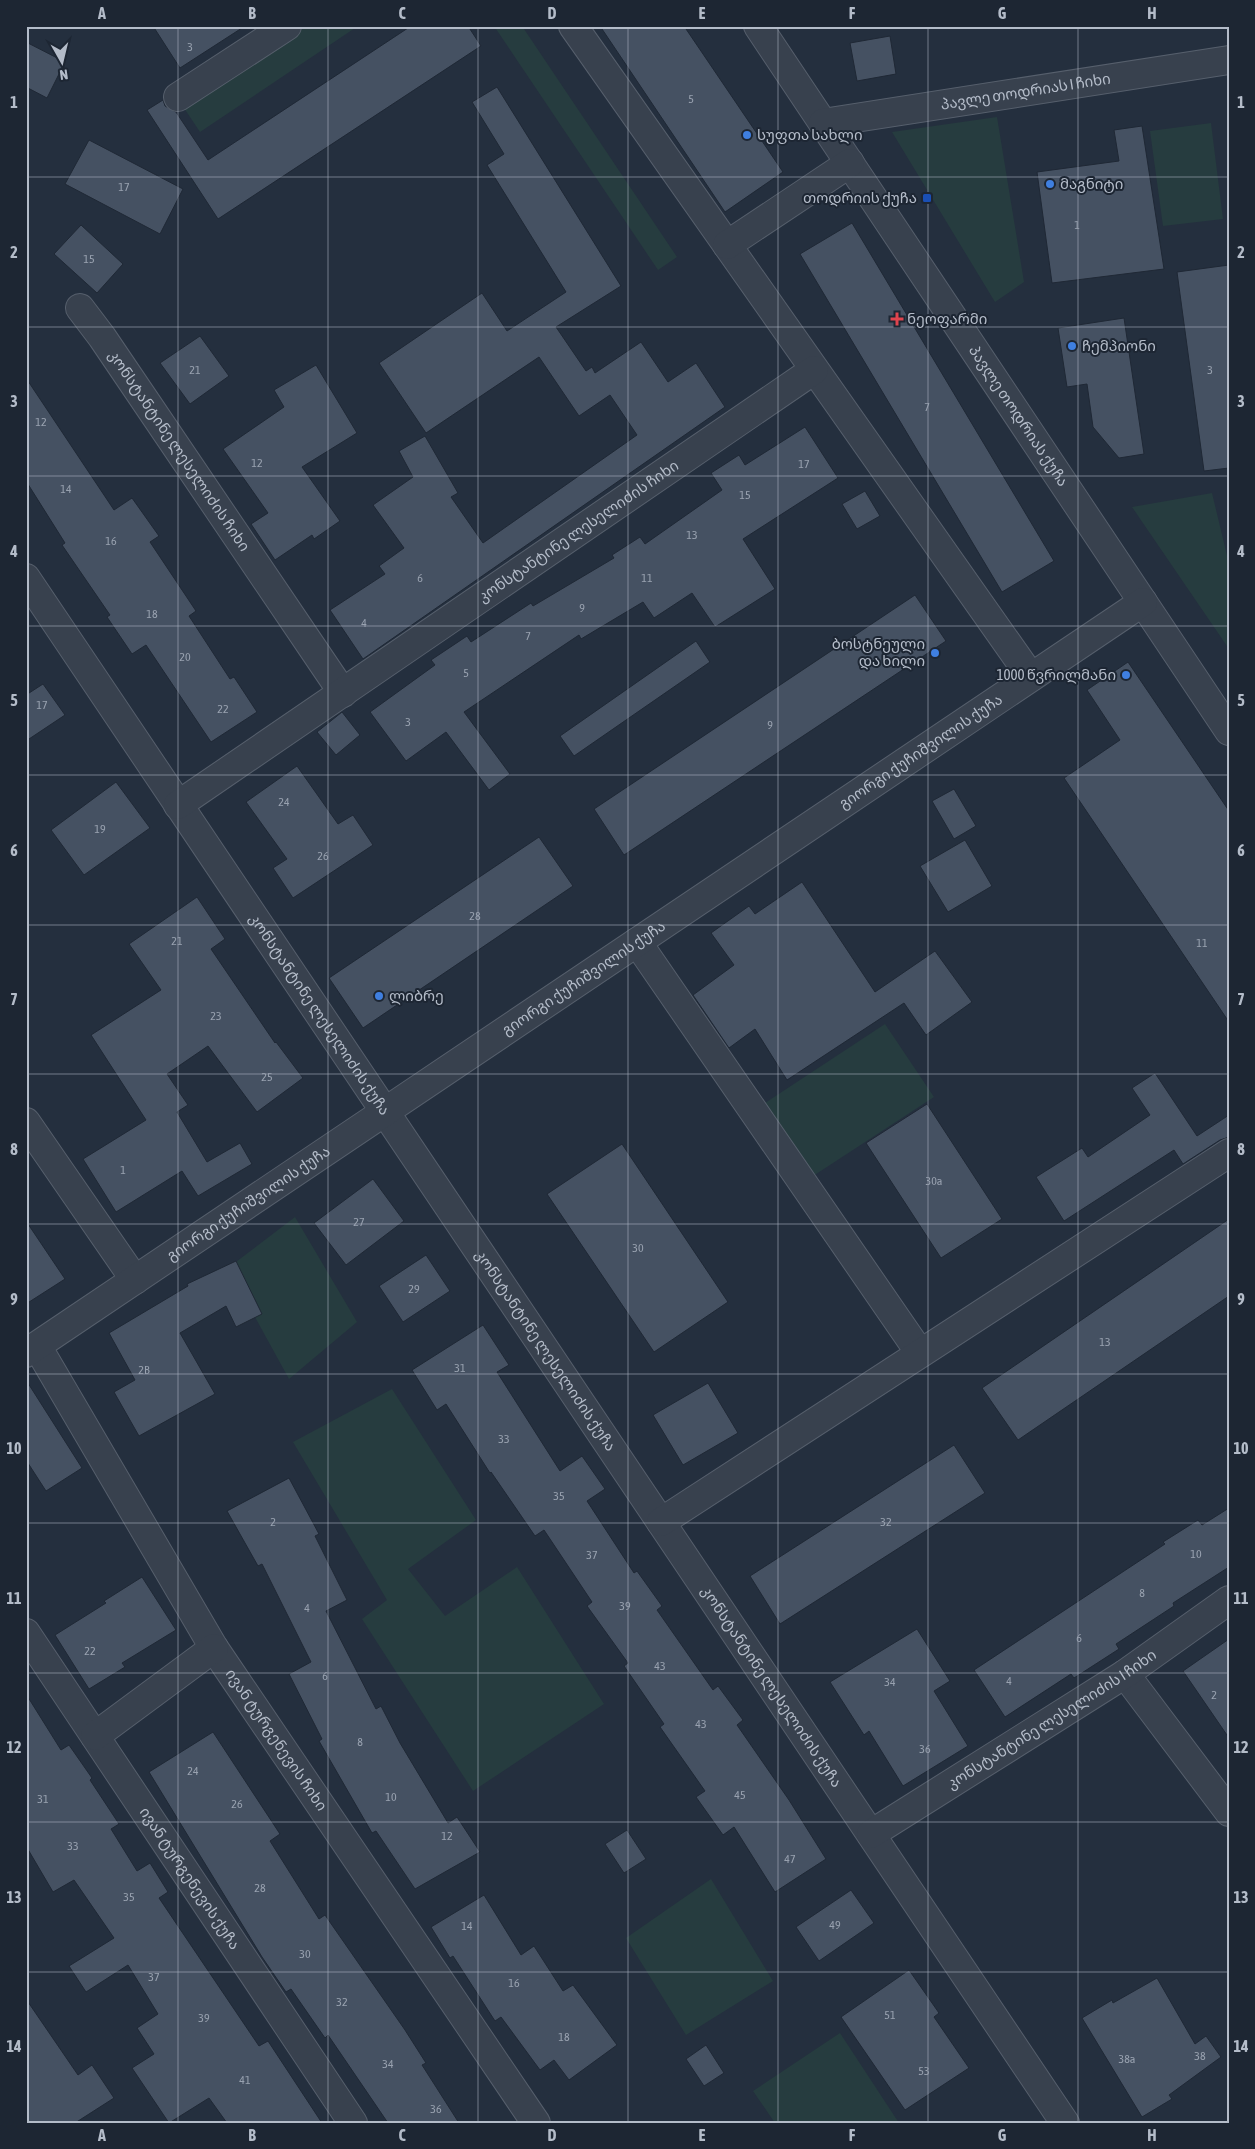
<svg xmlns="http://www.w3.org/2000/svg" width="1255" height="2149" font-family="'Asap Condensed','Noto Sans Georgian',sans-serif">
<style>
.green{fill:#263c3f}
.building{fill:#455162;stroke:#1f2835}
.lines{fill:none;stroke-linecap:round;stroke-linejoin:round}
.minor-casing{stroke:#565f6c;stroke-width:30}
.minor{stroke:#38414e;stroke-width:28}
.grid{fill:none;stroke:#b4bcc9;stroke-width:1;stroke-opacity:0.55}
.shop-dot{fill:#3f7fe0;stroke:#1d2633;stroke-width:2}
.transit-dot{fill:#1a4fb4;stroke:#1d2633;stroke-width:2}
.health-dot{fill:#e0444e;stroke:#1d2633;stroke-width:2}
.labels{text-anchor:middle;stroke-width:4;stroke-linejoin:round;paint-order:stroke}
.number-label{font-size:12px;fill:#98a1af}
.street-label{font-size:15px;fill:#b4bcc9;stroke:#1d2633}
.poi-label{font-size:15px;fill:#b4bcc9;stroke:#1d2633;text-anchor:start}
.neatline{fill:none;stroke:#b4bcc9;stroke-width:2}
.grid-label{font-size:16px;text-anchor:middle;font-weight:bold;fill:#b4bcc9}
</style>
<rect width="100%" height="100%" fill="#242f3e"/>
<path class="green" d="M307,26H358L200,132L184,108Z
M494,26H522L677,257L658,270Z
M997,117L1024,282L995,302L892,132Z
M1211,123L1223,219L1163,226L1150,131Z
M1212,493L1229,564V649L1132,507Z
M885,1024L934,1097L807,1180L759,1107Z
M295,1217L357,1322L289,1379L228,1268Z
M392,1389L476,1520L408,1569L445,1616L517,1567L604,1704L473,1791L362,1619L387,1600L293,1442Z
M711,1879L773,1981L686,2035L626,1938Z
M840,2033L899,2123H775L753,2091Z"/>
<path class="building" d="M153,26H245L180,68Z
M411,26H468L481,46L218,219L147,110L163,100L165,106L176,112L208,160Z
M600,26H684L783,172L725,212Z
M890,36L896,74L857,81L850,43Z
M26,42L65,62L47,98L26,87Z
M497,87L621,286L556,327L586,371L592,367L595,373L641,342L668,382L696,363L725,407L363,659L330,610L385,574L379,566L404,548L373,505L413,477L399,451L425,436L458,493L451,497L483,543L637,435L610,395L579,416L539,357L426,433L379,363L482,293L507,331L566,292L487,165L504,154L472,102Z
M1142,126L1164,269L1052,283L1037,172L1119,161L1114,130Z
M89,140L183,189L160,234L65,184Z
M852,223L1054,561L1002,592L800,254Z
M81,225L123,264L97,293L54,254Z
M1229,265V468L1204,471L1177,272Z
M1124,318L1144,454L1119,458L1093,427L1087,384L1067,387L1058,328Z
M200,336L229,376L190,404L160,363Z
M316,365L357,433L302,467L340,521L314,539L312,535L275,560L251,524L268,513L223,449L284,407L274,390Z
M26,378L114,510L132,498L159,536L150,542L196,611L189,616L230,679L234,677L257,712L211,742L146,645L132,654L107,617L110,615L62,545L65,543L26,481Z
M805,427L838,478L743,539L775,589L715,627L692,593L654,618L643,602L581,639L579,635L464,712L510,774L489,790L446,732L406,761L370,712L435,665L431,660L467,636L471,642L531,603L533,606L614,558L612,555L640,537L645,544L722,490L711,473L739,455L745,465Z
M865,491L880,516L857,529L842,504Z
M915,595L946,641L624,855L594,809Z
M696,641L710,662L574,756L560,736Z
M1128,662L1229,811V1022L1064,778L1120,740L1087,690Z
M43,684L65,715L26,741V695Z
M342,712L360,735L336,755L317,732Z
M297,766L338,824L353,815L373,845L293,898L273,868L287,859L246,802Z
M116,782L150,828L84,875L51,830Z
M954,789L976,826L954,839L932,801Z
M539,837L573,886L363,1028L329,978Z
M965,840L992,886L948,912L920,866Z
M802,882L875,992L935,951L972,1002L926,1035L904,1003L787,1080L755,1029L729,1048L693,995L734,965L711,933L749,906L755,914Z
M197,897L225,939L211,949L275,1043L276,1042L303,1078L257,1112L208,1046L167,1074L188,1105L177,1112L207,1162L240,1143L252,1164L198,1196L182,1171L116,1212L83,1159L146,1120L91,1035L161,990L129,944Z
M1155,1073L1197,1136L1229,1115V1137L1220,1140L1183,1164L1174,1150L1064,1221L1036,1177L1082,1148L1088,1157L1150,1115L1132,1088Z
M927,1104L1002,1219L941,1258L866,1143Z
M622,1144L728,1302L654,1352L547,1194Z
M373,1179L404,1221L346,1265L314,1223Z
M1229,1219V1296L1018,1440L982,1388Z
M26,1221L65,1279L26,1304Z
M426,1255L450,1291L403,1322L379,1286Z
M236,1261L262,1314L236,1327L226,1306L180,1333L215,1394L139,1436L114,1392L135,1380L109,1333L188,1286L187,1284Z
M483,1325L509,1365L497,1372L560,1471L582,1456L605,1489L587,1501L634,1573L637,1571L662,1606L657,1610L713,1690L718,1686L743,1720L737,1725L789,1800L826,1859L775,1892L734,1827L723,1835L696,1797L705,1791L660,1727L664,1724L624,1666L628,1663L587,1606L592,1602L544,1530L535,1536L491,1472L490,1473L446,1404L437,1410L412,1370Z
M26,1380L82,1468L46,1491L26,1460Z
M708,1383L738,1433L683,1465L653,1415Z
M954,1445L985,1493L780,1624L750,1576Z
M289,1478L319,1534L315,1536L347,1600L326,1611L376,1709L381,1706L400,1743L448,1823L457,1817L480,1852L415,1889L376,1831L372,1833L319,1741L322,1739L289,1674L311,1662L262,1564L258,1566L227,1511Z
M1229,1508V1567L1173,1603L1174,1606L1116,1644L1119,1649L1074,1678L1071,1674L1005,1717L974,1670L1165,1544L1163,1542L1198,1520L1202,1525Z
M142,1577L176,1630L122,1663L125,1667L89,1689L55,1635L106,1603L104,1601Z
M917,1629L950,1681L934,1691L968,1746L903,1786L869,1731L864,1735L830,1682Z
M1229,1639V1738L1183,1671Z
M26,1694L61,1750L69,1745L92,1778L90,1780L119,1824L111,1829L137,1871L150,1863L168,1892L159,1898L259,2046L268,2041L322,2123H227L209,2098L169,2123L132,2068L154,2054L137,2028L158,2014L128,1965L86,1992L69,1966L114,1938L74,1880L53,1892L26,1846Z
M213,1732L280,1834L270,1841L319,1919L325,1915L405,2030L426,2063L422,2065L459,2123H388L328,2035L325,2038L291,1989L286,1992L262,1957L149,1772Z
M627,1830L646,1859L624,1873L605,1844Z
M851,1890L874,1923L819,1961L796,1927Z
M484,1895L521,1955L534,1946L563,1991L573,1985L617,2045L569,2080L554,2060L540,2070L501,2017L495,2021L453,1956L450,1958L431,1927Z
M909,1970L939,2013L934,2017L969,2068L905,2110L841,2017Z
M1157,1978L1195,2044L1206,2036L1221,2057L1169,2095L1172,2099L1142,2117L1082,2018L1112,2000L1113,2003Z
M26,1999L78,2075L92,2065L114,2098L75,2123H26Z
M706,2045L724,2073L704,2086L686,2059Z"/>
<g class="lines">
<defs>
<g id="minor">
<path d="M573,26L1031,677"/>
<path id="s1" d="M758,26L1229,731"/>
<path d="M178,97L287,26"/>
<path id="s2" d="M823,123L1229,60"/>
<path d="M727,245L850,163"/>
<path id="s3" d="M80,308L102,337L343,693"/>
<path id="s4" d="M26,578L1065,2123"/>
<path id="s5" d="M178,805L814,370"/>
<path d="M637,942L920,1353"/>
<path d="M26,1122L135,1280"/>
<path id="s6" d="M37,1346L214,1648L536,2123"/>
<path id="s7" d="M26,1353L1143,602"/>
<path d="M661,1522L1229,1153"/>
<path id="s8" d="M26,1633L353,2123"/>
<path d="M1125,1674L1229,1812"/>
<path d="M95,1736L214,1648"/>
<path id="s9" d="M871,1834L1125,1674L1229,1600"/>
</g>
</defs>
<use href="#minor" class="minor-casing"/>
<use href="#minor" class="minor"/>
</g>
<path class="grid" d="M178,26V2123M328,26V2123M478,26V2123M628,26V2123M778,26V2123M928,26V2123M1078,26V2123M26,177H1229M26,327H1229M26,476H1229M26,626H1229M26,775H1229M26,925H1229M26,1074H1229M26,1224H1229M26,1374H1229M26,1523H1229M26,1673H1229M26,1822H1229M26,1972H1229"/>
<g class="shop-dot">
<circle cx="747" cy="135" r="5"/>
<circle cx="1050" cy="184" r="5"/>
<circle cx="1072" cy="346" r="5"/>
<circle cx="935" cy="653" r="5"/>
<circle cx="1126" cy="675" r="5"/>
<circle cx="379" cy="996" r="5"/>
</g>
<rect class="transit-dot" x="922" y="193" width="10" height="10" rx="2.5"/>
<path class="health-dot" d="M894.5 311.5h5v5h5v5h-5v5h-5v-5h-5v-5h5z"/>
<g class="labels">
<g class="number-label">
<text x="190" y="51">3</text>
<text x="691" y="103">5</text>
<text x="124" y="191">17</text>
<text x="1077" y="229">1</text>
<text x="89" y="263">15</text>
<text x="195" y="374">21</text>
<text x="1210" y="374">3</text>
<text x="927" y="411">7</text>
<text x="41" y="426">12</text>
<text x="257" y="467">12</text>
<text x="804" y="468">17</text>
<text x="66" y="493">14</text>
<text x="745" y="499">15</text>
<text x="692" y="539">13</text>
<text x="111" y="545">16</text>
<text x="420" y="582">6</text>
<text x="647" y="582">11</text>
<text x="582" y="612">9</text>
<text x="152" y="618">18</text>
<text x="364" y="627">4</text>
<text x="528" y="640">7</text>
<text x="185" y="661">20</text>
<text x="466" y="677">5</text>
<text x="42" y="709">17</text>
<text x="223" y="713">22</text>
<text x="408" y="726">3</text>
<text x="770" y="729">9</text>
<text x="284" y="806">24</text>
<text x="100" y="833">19</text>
<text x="323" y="860">26</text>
<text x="475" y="920">28</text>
<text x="177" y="945">21</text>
<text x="1202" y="947">11</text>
<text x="216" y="1020">23</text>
<text x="267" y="1081">25</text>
<text x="123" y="1174">1</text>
<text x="934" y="1185">30a</text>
<text x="359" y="1226">27</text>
<text x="638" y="1252">30</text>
<text x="414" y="1293">29</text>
<text x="1105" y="1346">13</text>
<text x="460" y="1372">31</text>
<text x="144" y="1374">2B</text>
<text x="504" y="1443">33</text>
<text x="559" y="1500">35</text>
<text x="273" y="1526">2</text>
<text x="886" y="1526">32</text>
<text x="1196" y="1558">10</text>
<text x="592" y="1559">37</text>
<text x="1142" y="1597">8</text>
<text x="625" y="1610">39</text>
<text x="307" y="1612">4</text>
<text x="1079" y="1642">6</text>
<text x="90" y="1655">22</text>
<text x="660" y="1670">43</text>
<text x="325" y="1680">6</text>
<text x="1009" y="1685">4</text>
<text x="890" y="1686">34</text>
<text x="1214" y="1699">2</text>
<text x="701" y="1728">43</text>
<text x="360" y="1746">8</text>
<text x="925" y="1753">36</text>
<text x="193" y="1775">24</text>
<text x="740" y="1799">45</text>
<text x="391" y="1801">10</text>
<text x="43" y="1803">31</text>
<text x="237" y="1808">26</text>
<text x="447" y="1840">12</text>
<text x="73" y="1850">33</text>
<text x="790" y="1863">47</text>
<text x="260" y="1892">28</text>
<text x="129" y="1901">35</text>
<text x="835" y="1929">49</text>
<text x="467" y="1930">14</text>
<text x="305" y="1958">30</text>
<text x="154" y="1981">37</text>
<text x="514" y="1987">16</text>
<text x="342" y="2006">32</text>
<text x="890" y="2019">51</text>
<text x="204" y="2022">39</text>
<text x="564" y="2041">18</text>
<text x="1200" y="2060">38</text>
<text x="1127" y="2063">38a</text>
<text x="388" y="2068">34</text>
<text x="924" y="2075">53</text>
<text x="245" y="2084">41</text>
<text x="436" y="2113">36</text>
</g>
<g class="street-label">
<text dy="5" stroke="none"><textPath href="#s2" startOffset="205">პავლე თოდრიას I ჩიხი</textPath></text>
<text dy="5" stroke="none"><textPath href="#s1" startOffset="469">პავლე თოდრიას ქუჩა</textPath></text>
<text dy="5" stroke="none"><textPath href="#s3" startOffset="174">კონსტანტინე ლესელიძის ჩიხი</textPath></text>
<text dy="5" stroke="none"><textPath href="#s5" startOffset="485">კონსტანტინე ლესელიძის ჩიხი</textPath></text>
<text dy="5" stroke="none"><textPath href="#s7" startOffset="1078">გიორგი ქუჩიშვილის ქუჩა</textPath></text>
<text dy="5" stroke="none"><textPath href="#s7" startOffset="672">გიორგი ქუჩიშვილის ქუჩა</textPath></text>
<text dy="5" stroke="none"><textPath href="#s4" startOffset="526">კონსტანტინე ლესელიძის ქუჩა</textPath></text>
<text dy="5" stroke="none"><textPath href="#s7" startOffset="268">გიორგი ქუჩიშვილის ქუჩა</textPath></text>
<text dy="5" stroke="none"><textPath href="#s4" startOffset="931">კონსტანტინე ლესელიძის ქუჩა</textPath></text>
<text dy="5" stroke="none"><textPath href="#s4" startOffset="1336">კონსტანტინე ლესელიძის ქუჩა</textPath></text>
<text dy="5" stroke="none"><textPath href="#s9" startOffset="214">კონსტანტინე ლესელიძის I ჩიხი</textPath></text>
<text dy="5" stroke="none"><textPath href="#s6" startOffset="461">ივან ტურგენევის ჩიხი</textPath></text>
<text dy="5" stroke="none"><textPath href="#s8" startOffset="295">ივან ტურგენევის ქუჩა</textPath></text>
</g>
<g class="poi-label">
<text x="757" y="140">სუფთა სახლი</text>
<text x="1060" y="189">მაგნიტი</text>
<text x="917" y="203" text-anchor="end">თოდრიის ქუჩა</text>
<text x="907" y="324">ნეოფარმი</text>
<text x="1082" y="351">ჩემპიონი</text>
<text x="925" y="649" text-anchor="end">ბოსტნეული<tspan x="925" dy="17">და ხილი</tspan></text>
<text x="1116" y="680" text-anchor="end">1000 წვრილმანი</text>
<text x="389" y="1001">ლიბრე</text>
</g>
</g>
<rect width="1255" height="2149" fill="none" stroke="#1d2633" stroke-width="55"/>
<g transform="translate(62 62) rotate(172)" stroke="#1d2633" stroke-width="4" paint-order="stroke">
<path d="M0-4L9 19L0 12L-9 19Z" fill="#b4bcc9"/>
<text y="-8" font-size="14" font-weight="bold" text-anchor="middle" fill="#b4bcc9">N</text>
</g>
<rect x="28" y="28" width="1200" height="2094" class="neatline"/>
<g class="grid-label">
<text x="102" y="19">A</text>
<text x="252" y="19">B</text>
<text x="402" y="19">C</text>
<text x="552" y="19">D</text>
<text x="702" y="19">E</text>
<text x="852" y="19">F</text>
<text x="1002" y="19">G</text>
<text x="1152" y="19">H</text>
<text x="14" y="108">1</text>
<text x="1241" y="108">1</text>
<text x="14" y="258">2</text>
<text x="1241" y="258">2</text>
<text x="14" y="407">3</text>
<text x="1241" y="407">3</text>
<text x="14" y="557">4</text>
<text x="1241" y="557">4</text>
<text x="14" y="706">5</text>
<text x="1241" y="706">5</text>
<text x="14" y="856">6</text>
<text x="1241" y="856">6</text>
<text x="14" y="1005">7</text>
<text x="1241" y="1005">7</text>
<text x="14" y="1155">8</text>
<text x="1241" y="1155">8</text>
<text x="14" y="1305">9</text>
<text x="1241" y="1305">9</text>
<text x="14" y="1454">10</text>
<text x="1241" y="1454">10</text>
<text x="14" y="1604">11</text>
<text x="1241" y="1604">11</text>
<text x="14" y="1753">12</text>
<text x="1241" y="1753">12</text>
<text x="14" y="1903">13</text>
<text x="1241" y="1903">13</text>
<text x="14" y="2052">14</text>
<text x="1241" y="2052">14</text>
<text x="102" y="2141">A</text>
<text x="252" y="2141">B</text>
<text x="402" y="2141">C</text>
<text x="552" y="2141">D</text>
<text x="702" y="2141">E</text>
<text x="852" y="2141">F</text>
<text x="1002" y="2141">G</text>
<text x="1152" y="2141">H</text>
</g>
</svg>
